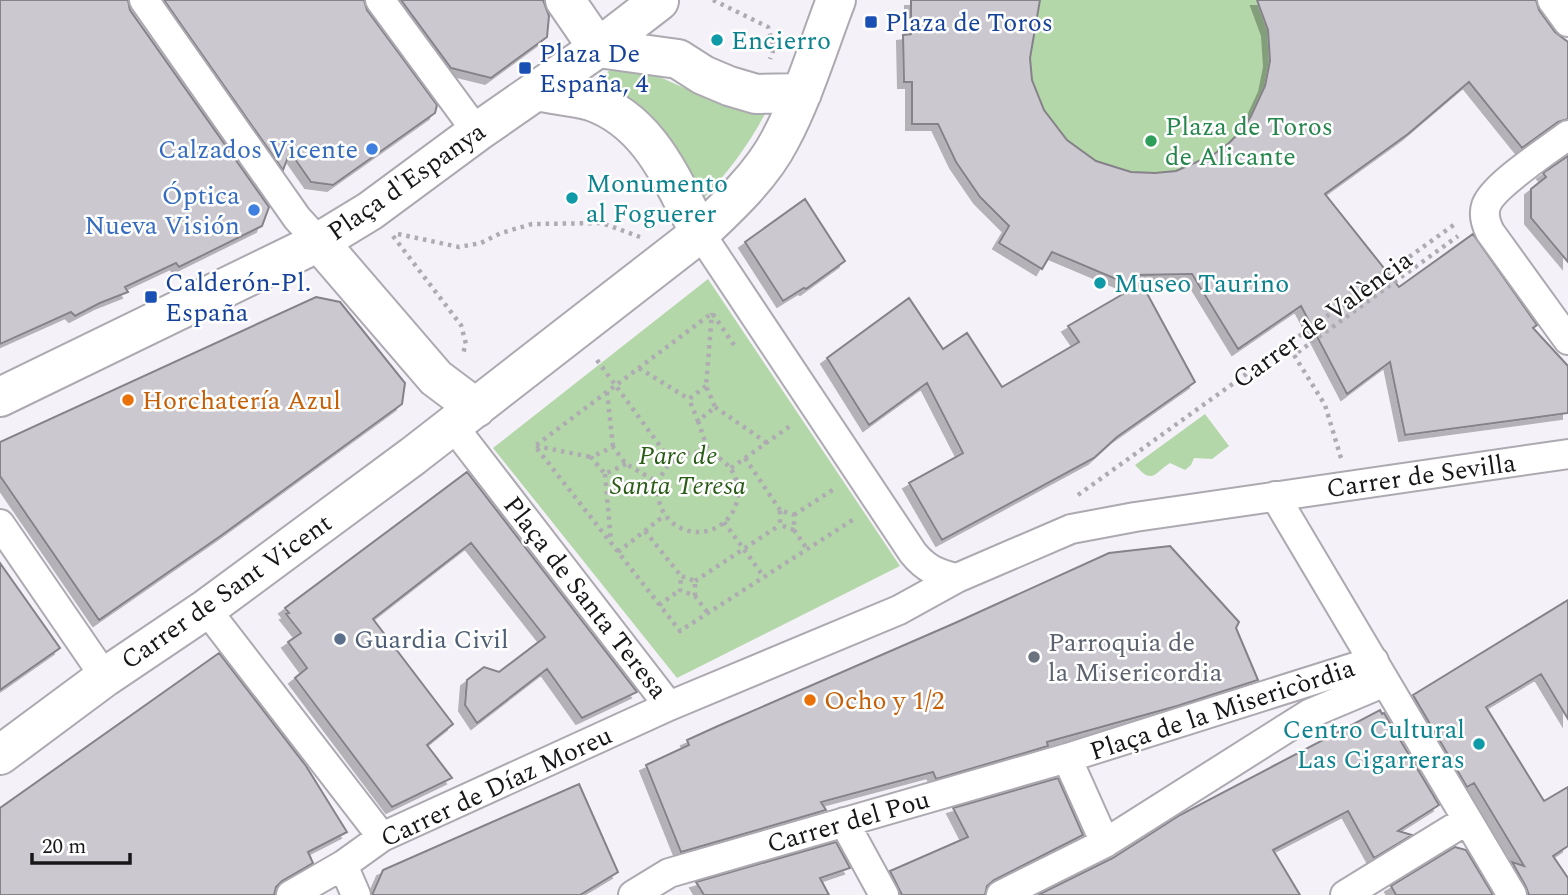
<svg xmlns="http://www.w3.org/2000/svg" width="1568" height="895" font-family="Spectral,serif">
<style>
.green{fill:#b3d7a8}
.building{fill:#cbc8cf;stroke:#858289;stroke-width:2;filter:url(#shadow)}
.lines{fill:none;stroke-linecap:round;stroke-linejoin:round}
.minor-casing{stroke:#ada9b1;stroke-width:32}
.secondary-casing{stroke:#ada9b1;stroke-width:42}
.path{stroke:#aeabb2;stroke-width:4.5;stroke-dasharray:3.5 5;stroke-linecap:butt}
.minor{stroke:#fff;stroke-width:28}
.secondary{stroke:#fff;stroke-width:38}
.transit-dot{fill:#1a4fb4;stroke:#fff;stroke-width:2.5}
.culture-dot{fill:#0f9aa8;stroke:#fff;stroke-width:2.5}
.leisure-dot{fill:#2e9e5b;stroke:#fff;stroke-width:2.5}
.shop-dot{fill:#3f7fe0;stroke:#fff;stroke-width:2.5}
.food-dot{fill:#e8710a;stroke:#fff;stroke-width:2.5}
.service-dot{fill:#5c6f8a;stroke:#fff;stroke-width:2.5}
.worship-dot{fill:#6b7280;stroke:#fff;stroke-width:2.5}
.labels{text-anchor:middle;stroke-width:5;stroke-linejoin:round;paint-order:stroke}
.transit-label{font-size:26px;fill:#164399;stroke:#fff;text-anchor:start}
.culture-label{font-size:26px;fill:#0d838f;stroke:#fff;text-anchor:start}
.leisure-label{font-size:26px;fill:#27864d;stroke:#fff;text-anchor:start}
.shop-label{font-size:26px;fill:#366cbe;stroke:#fff;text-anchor:end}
.street-label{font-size:26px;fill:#171619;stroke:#fff}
.food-label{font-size:26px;fill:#c56008;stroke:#fff;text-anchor:start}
.park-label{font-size:26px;font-style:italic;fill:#295c17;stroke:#fff}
.service-label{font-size:26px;fill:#4e5e75;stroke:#fff;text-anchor:start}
.worship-label{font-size:26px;fill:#5b616d;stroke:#fff;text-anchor:start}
</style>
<defs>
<filter id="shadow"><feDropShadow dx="-6" dy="6" stdDeviation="0" flood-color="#0004"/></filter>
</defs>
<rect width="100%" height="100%" fill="#f5f1f9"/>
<path class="green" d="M911,0H1366L1218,266C1176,275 1130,281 1088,267C1075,263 1064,257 1052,252L1042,269L999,243L1009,226C976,193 958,168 939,125L912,124V83L904,82L903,35L911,33Z
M618,64L644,70L700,95L761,107L765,114C748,146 727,174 702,200L588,87Z
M708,279L900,566L677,678L493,448Z
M1205,414L1229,446L1212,459L1194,458L1191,465L1185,470L1170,463C1155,472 1153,486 1135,465Z"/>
<path class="building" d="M0,0H128L130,10L269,207L262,226L179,267L176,263L125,287L128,292L100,303L75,316L71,312L0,344Z
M164,0H364L367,10L437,105L435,113L333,185L311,182L290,152L283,170Z
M401,0H543L549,16L547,37L491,78L451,68Z
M911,0H1040L1030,58L1032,80L1044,110L1067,140L1096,161L1131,172L1155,173L1176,171L1213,155L1229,143L1244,128L1251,116L1265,86L1270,61L1268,30L1257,0H1536L1539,10L1555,32L1568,42V119L1558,122L1522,148L1469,82L1408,134L1325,194L1399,287L1473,234L1537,325L1533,328L1568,366V413L1405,435L1390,362L1347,394L1301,306L1238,349L1192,274L1137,275L1195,382L1117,437L1094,458L942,540L909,483L963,453L927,383L869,425L827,358L909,298L943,349L967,333L1002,387L1079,342L1068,326L1135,287L1052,252L1042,269L999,243L1009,226L980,197L956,162L938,124H912V82H904L903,35L911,34Z
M1568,156V262L1531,218V189L1546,177L1543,173Z
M805,199L845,261L806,289L804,288L783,301L745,242Z
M316,297L340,302L405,383L402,404L222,535L99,620L0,476V442Z
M467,472L637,692L582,718L547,669L477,723L465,705L467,680L484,667L499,672L545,637L471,543L373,619L453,724L427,745L452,778L392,807L295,678L307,668L288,642L301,633L286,614L289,613L285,608Z
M1170,546L1239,622L1236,628L1258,680L1177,706L1047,742L1048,746L936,779L933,772L821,802L826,810L681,852L646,765L689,745L687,740L718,726L955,623L1109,553Z
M0,563L60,648L0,690Z
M1568,600V719L1541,674L1486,707L1544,801L1568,787V846L1553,856L1568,878V895H1529L1526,887L1512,862L1524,866L1474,783L1467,787L1413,695Z
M219,653L306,766L347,832L308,852L313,863L282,881L276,887L274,895H0V808Z
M1380,710L1382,714L1384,713L1439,805L1398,831L1412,835L1374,858L1348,811L1273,850L1300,895H1038L1113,858L1180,815Z
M1058,778L1083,835L994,880L987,886L985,895H902L890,871L968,837L953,808Z
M579,784L618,872L580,895H372L383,870Z
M836,842L850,868L820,878L829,895H704L696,882Z
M1455,847L1466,850L1493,895H1396L1391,886Z"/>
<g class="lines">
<defs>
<path id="minor" d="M144,0L297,218L319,242
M380,0L477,132
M1552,0L1568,22
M1568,135C1550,149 1492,186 1486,206C1483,215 1486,224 1490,232L1568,340
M700,233L913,553C926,569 938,574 957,578
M453,426L669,706
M1275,496L1512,895
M0,524L105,677
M206,609L382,837
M1067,758L1105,843
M844,822L884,895
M343,865L356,895
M291,895L343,865L382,837L669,706L899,610L957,578L1071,529L1135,517L1568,454
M633,895L669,873L1067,758L1374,661
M1001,895L1105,843L1309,714L1385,682
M1345,895L1467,820"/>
<path id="secondary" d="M565,0L598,48L678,59L703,75L729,86L756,94L802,93
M537,91C554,95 574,96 591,101C651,122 672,181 700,233
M319,242L436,378L476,408
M0,397L319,242L370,211L477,132L598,48L659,1
M0,755L105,677L206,609L413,456L700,233C729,206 762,175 780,140C804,95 818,47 836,0"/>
</defs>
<use href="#minor" class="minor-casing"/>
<use href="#secondary" class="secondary-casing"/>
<path class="path" d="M713,0L768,27L774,48L770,59
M398,234L459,247L481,243L501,233L532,224L602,223L640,237
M393,236L461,325L466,344L463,353
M734,345L712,313L535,446L680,631L854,519
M597,360L671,461
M639,368L689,399
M706,386L689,399L698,421L715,407L706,386L712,313
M607,392L613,447
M715,407L767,443
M698,421L709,453
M536,446L591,457
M658 492a40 40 0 1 1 80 0a40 40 0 1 1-80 0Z
M745,458L780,510
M1341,458L1325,405L1294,355L1458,236
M626,464L605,474L591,457L613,447L626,464L659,483
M731,468L790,426L792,429
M605,474L611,542
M1078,495L1455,224
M794,515L834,489
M724,522L764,577
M794,530L780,525V510L794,515V530L807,549
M645,531L681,576
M618,552L665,515
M695,581L780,525
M695,596V581L681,576L680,590L695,596L708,613
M659,605L680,590"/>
<use href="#minor" class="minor"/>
<use href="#secondary" class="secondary"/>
</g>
<g class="transit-dot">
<rect x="864" y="15" width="14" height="14" rx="3.5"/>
<rect x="518" y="61" width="14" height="14" rx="3.5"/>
<rect x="144" y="290" width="14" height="14" rx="3.5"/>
</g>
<g class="culture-dot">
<circle cx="717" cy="40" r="7"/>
<circle cx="572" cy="198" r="7"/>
<circle cx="1100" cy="283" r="7"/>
<circle cx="1479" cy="744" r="7"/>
</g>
<circle class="leisure-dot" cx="1151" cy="141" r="7"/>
<g class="shop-dot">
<circle cx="372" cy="149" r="7"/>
<circle cx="254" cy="210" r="7"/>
</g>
<g class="food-dot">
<circle cx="128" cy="400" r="7"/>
<circle cx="810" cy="700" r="7"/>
</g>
<circle class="service-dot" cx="340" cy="639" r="7"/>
<circle class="worship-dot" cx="1034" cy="657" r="7"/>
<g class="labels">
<g class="transit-label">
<text x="885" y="31">Plaza de Toros</text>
<text x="539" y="62">Plaza De<tspan x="539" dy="30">España, 4</tspan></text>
<text x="165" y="291">Calderón-Pl.<tspan x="165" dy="30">España</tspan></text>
</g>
<g class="culture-label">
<text x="731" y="49">Encierro</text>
<text x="586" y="192">Monumento<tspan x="586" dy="30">al Foguerer</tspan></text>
<text x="1114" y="292">Museo Taurino</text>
<text x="1465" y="738" text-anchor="end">Centro Cultural<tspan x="1465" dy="30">Las Cigarreras</tspan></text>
</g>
<g class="leisure-label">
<text x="1165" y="135">Plaza de Toros<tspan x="1165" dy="30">de Alicante</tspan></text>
</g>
<g class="shop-label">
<text x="358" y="158">Calzados Vicente</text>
<text x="240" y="204">Óptica<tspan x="240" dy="30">Nueva Visión</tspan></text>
</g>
<g class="street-label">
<text transform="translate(406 181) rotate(-35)" y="9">Plaça d'Espanya</text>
<text transform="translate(1322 319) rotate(-36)" y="9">Carrer de València</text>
<text transform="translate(1421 475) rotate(-8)" y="9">Carrer de Sevilla</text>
<text transform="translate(226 591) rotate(-35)" y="9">Carrer de Sant Vicent</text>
<text transform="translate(586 597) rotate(52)" y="9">Plaça de Santa Teresa</text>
<text transform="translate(1222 709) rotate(-18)" y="9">Plaça de la Misericòrdia</text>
<text transform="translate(496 786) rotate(-25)" y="9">Carrer de Díaz Moreu</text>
<text transform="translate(848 821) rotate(-16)" y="9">Carrer del Pou</text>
</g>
<g class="food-label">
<text x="142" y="409">Horchatería Azul</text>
<text x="824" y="709">Ocho y 1/2</text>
</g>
<g class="park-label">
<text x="678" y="464">Parc de<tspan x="678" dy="30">Santa Teresa</tspan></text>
</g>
<g class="service-label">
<text x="354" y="648">Guardia Civil</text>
</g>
<g class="worship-label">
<text x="1048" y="651">Parroquia de<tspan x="1048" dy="30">la Misericordia</tspan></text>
</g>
</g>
<path d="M32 853v10h98v-10" fill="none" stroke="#171619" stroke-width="3.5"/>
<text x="42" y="853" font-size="21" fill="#171619" stroke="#ffffff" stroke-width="5" paint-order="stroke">20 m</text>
</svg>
